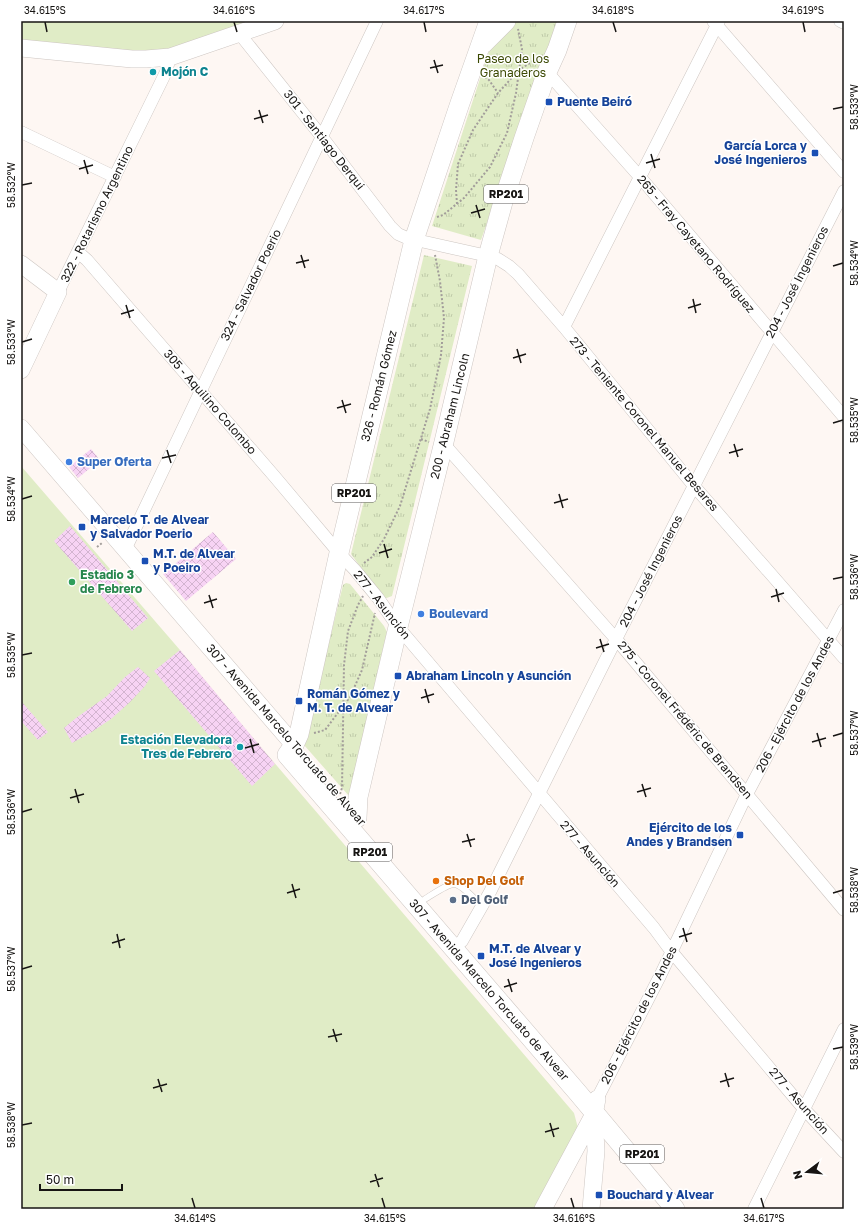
<svg xmlns="http://www.w3.org/2000/svg" width="865" height="1230" font-family="'Golos Text',sans-serif">
<style>
.green{fill:#e0ecc6}
.park{fill:url(#park-tufts)}
.building{fill:url(#building-cross-hatch)}
.lines{fill:none;stroke-linecap:round;stroke-linejoin:round}
.lane-casing{stroke:#cdc6c2;stroke-width:7}
.street-casing{stroke:#cdc6c2;stroke-width:13}
.secondary-casing{stroke:#cdc6c2;stroke-width:18}
.primary-casing{stroke:#cdc6c2;stroke-width:20}
.path{stroke:#a29d9a;stroke-width:2;stroke-dasharray:2 2;stroke-linecap:butt}
.lane{stroke:#fff;stroke-width:6}
.street{stroke:#fff;stroke-width:12}
.secondary{stroke:#fff;stroke-width:17}
.primary{stroke:#fff;stroke-width:19}
.ticks{fill:none;stroke:#171513;stroke-width:1.5}
.culture-dot{fill:#0f9aa8;stroke:#fff;stroke-width:1.5}
.transit-dot{fill:#1a4fb4;stroke:#fff;stroke-width:1.5}
.shop-dot{fill:#3f7fe0;stroke:#fff;stroke-width:1.5}
.leisure-dot{fill:#2e9e5b;stroke:#fff;stroke-width:1.5}
.food-dot{fill:#e8710a;stroke:#fff;stroke-width:1.5}
.service-dot{fill:#5c6f8a;stroke:#fff;stroke-width:1.5}
.labels{text-anchor:middle;stroke-width:3;stroke-linejoin:round;paint-order:stroke}
.shield{fill:#fff;stroke:#5d5b5a;stroke-width:1}
.shield-label{font-size:11px;font-weight:bold;fill:#171513}
.park-label{font-size:12px;fill:#3b4903;stroke:#fff}
.culture-label{font-size:12px;font-weight:bold;fill:#0d838f;stroke:#fff;text-anchor:start}
.transit-label{font-size:12px;font-weight:bold;fill:#164399;stroke:#fff;text-anchor:start}
.street-label{font-size:12px;fill:#171513;stroke:#fff}
.shop-label{font-size:12px;font-weight:bold;fill:#366cbe;stroke:#fff;text-anchor:start}
.leisure-label{font-size:12px;font-weight:bold;fill:#27864d;stroke:#fff;text-anchor:start}
.food-label{font-size:12px;font-weight:bold;fill:#c56008;stroke:#fff;text-anchor:start}
.service-label{font-size:12px;font-weight:bold;fill:#4e5e75;stroke:#fff;text-anchor:start}
.neatline{fill:none;stroke:#171513;stroke-width:1.5}
.ticks-label{font-size:10px;text-anchor:middle;fill:#171513}
</style>
<defs>
<pattern id="park-tufts" width="24" height="20" patternUnits="userSpaceOnUse"><rect width="24" height="20" fill="#e0ecc6"/><path d="M3 7l-1-3M5 7V3M7 7l1-3M15 17l-1-3M17 17v-4M19 17l1-3" fill="none" stroke="#bfcaa9"/></pattern>
<pattern id="building-cross-hatch" width="8" height="8" patternUnits="userSpaceOnUse"><rect width="8" height="8" fill="#f7d3f4"/><path d="M0 0l8 8M0 8l8-8" fill="none" stroke="#d3b4d0"/></pattern>
</defs>
<rect width="100%" height="100%" fill="#fef7f3"/>
<path class="green" d="M21,21H259L194,43L158,51L105,52L21,45Z
M21,466L180,650L242,725L574,1113L578,1128L535,1209H21Z"/>
<path class="park" d="M517,21H557L551,41L481,240L432,226L489,51Z
M424,255L472,266L392,596L384,599L351,554Z
M346,583L350,584L384,626L387,632L349,796L304,745L343,585Z"/>
<path class="building" d="M91,449L100,460L78,478L69,467Z
M70,526L148,618L132,631L54,541Z
M213,532L236,559L186,601L163,574Z
M180,650L275,764L252,786L154,671Z
M138,667L150,678L145,686L130,702L111,719L90,733L72,743L64,728L76,718L107,696L125,677Z
M21,701L48,732L38,740L21,721Z"/>
<g class="lines">
<defs>
<path id="lane" d="M425,899C432,895 447,884 454,884C462,884 476,901 482,906"/>
<path id="street" d="M713,21L844,172
M840,21L844,23
M239,33L322,137L390,226L398,234L407,238L488,256L498,259L509,266L518,274L564,327L694,486L844,658
M547,72L640,177L844,417
M21,132L115,177
M79,253L87,260L275,477L339,553L355,570L378,598L398,627L654,928L671,951L804,1109L844,1152
M58,292L166,72L170,57
M564,327L719,21
M443,443L616,639L844,910
M125,550L377,21
M453,948L462,941L490,892L616,639L844,191
M597,1099L660,976L747,794L844,610
M754,1209L844,1029"/>
<path id="secondary" d="M21,48L132,59H146L170,57L275,21
M21,264L58,292L21,370
M21,428L294,745
M543,1209L594,1114L597,1099
M591,1209L596,1151L594,1114"/>
<path id="primary" d="M489,21L460,103L414,240L339,553L299,734L294,745L287,755L578,1093L675,1209
M483,44L506,21
M357,818L358,797L398,627L443,446L488,256L503,202L524,138L547,72L557,50L567,21"/>
</defs>
<use href="#lane" class="lane-casing"/>
<use href="#street" class="street-casing"/>
<use href="#secondary" class="secondary-casing"/>
<use href="#primary" class="primary-casing"/>
<path class="path" d="M485,77L489,80L498,93
M457,204L456,190L458,164L473,130L498,93L519,70L536,59
M437,217L443,215L464,198L490,167L507,133L516,93L522,49L518,29
M421,439L429,442
M97,547L102,543
M364,563L372,557L384,539L400,506L430,409L441,355L444,318L440,281L435,255
M314,733L325,730L350,697L362,670L375,613
M340,794L342,788L344,665L348,631L358,605L363,596"/>
<use href="#lane" class="lane"/>
<use href="#street" class="street"/>
<use href="#secondary" class="secondary"/>
<use href="#primary" class="primary"/>
</g>
<path class="ticks" d="M45,22L47,32M234,22L237,32M424,22L426,32M613,22L616,32M803,22L805,32M434,60L438,73M430,68L443,65M833,109L843,107M259,110L263,123M254,119L268,115M651,154L655,168M84,160L88,174M646,163L660,159M79,169L93,165M22,185L32,183M476,205L480,218M471,213L485,209M301,255L305,268M296,263L309,260M833,266L843,263M693,299L696,313M126,305L130,318M688,308L701,304M121,314L134,310M22,342L32,339M517,349L521,363M513,358L526,354M342,400L346,413M337,408L351,404M833,423L843,420M734,444L738,457M167,450L171,463M729,453L743,449M162,458L176,455M559,494L563,508M22,499L32,496M554,503L568,499M384,544L388,558M379,553L392,549M833,579L843,577M776,589L779,602M209,595L213,608M771,597L784,593M204,603L217,599M600,639L604,652M596,648L609,644M22,655L32,653M425,689L429,703M421,698L434,694M817,733L821,747M833,736L843,733M250,739L254,753M812,742L826,738M245,748L259,744M642,784L646,797M75,789L79,803M637,792L651,788M70,798L84,794M22,812L32,809M467,834L471,847M462,842L475,839M292,884L296,898M287,893L300,889M833,893L843,890M683,928L687,942M117,934L120,948M679,937L692,933M112,943L125,939M22,969L32,966M508,979L512,992M504,987L517,983M333,1029L337,1042M328,1037L342,1034M833,1049L843,1047M725,1073L729,1087M158,1079L162,1092M720,1082L734,1078M153,1088L167,1084M550,1123L554,1137M22,1125L32,1123M545,1132L559,1128M375,1174L379,1187M370,1182L383,1178M192,1198L195,1208M382,1198L385,1208M571,1198L574,1208M761,1198L764,1208"/>
<g class="culture-dot">
<circle cx="153" cy="72" r="4"/>
<circle cx="240" cy="747" r="4"/>
</g>
<g class="transit-dot">
<rect x="545" y="98" width="8" height="8" rx="2"/>
<rect x="811" y="149" width="8" height="8" rx="2"/>
<rect x="78" y="523" width="8" height="8" rx="2"/>
<rect x="141" y="557" width="8" height="8" rx="2"/>
<rect x="394" y="672" width="8" height="8" rx="2"/>
<rect x="295" y="697" width="8" height="8" rx="2"/>
<rect x="736" y="831" width="8" height="8" rx="2"/>
<rect x="477" y="952" width="8" height="8" rx="2"/>
<rect x="595" y="1191" width="8" height="8" rx="2"/>
</g>
<g class="shop-dot">
<circle cx="69" cy="462" r="4"/>
<circle cx="421" cy="614" r="4"/>
</g>
<circle class="leisure-dot" cx="72" cy="582" r="4"/>
<circle class="food-dot" cx="436" cy="881" r="4"/>
<circle class="service-dot" cx="453" cy="900" r="4"/>
<g class="labels">
<g class="shield">
<rect x="484" y="185" width="44" height="18" rx="3"/>
<rect x="332" y="484" width="44" height="18" rx="3"/>
<rect x="348" y="843" width="44" height="18" rx="3"/>
<rect x="620" y="1145" width="44" height="18" rx="3"/>
</g>
<g class="shield-label">
<text x="506" y="198">RP201</text>
<text x="354" y="497">RP201</text>
<text x="370" y="856">RP201</text>
<text x="642" y="1158">RP201</text>
</g>
<g class="park-label">
<text x="513" y="63">Paseo de los<tspan x="513" dy="14">Granaderos</tspan></text>
</g>
<g class="culture-label">
<text x="161" y="76">Mojón C</text>
<text x="232" y="744" text-anchor="end">Estación Elevadora<tspan x="232" dy="14">Tres de Febrero</tspan></text>
</g>
<g class="transit-label">
<text x="557" y="106">Puente Beiró</text>
<text x="807" y="150" text-anchor="end">García Lorca y<tspan x="807" dy="14">José Ingenieros</tspan></text>
<text x="90" y="524">Marcelo T. de Alvear<tspan x="90" dy="14">y Salvador Poerio</tspan></text>
<text x="153" y="558">M.T. de Alvear<tspan x="153" dy="14">y Poeiro</tspan></text>
<text x="406" y="680">Abraham Lincoln y Asunción</text>
<text x="307" y="698">Román Gómez y<tspan x="307" dy="14">M. T. de Alvear</tspan></text>
<text x="732" y="832" text-anchor="end">Ejército de los<tspan x="732" dy="14">Andes y Brandsen</tspan></text>
<text x="489" y="953">M.T. de Alvear y<tspan x="489" dy="14">José Ingenieros</tspan></text>
<text x="607" y="1199">Bouchard y Alvear</text>
</g>
<g class="street-label">
<text transform="translate(324 140) rotate(52)" y="4">301 - Santiago Derqui</text>
<text transform="translate(97 214) rotate(-64)" y="4">322 - Rotarismo Argentino</text>
<text transform="translate(696 244) rotate(50)" y="4">265 - Fray Cayetano Rodríguez</text>
<text transform="translate(797 282) rotate(-63)" y="4">204 - José Ingenieros</text>
<text transform="translate(251 285) rotate(-64)" y="4">324 - Salvador Poerio</text>
<text transform="translate(379 386) rotate(-76)" y="4">326 - Román Gómez</text>
<text transform="translate(210 402) rotate(49)" y="4">305 - Aquilino Colombo</text>
<text transform="translate(450 416) rotate(-76)" y="4">200 - Abraham Lincoln</text>
<text transform="translate(644 424) rotate(50)" y="4">273 - Teniente Coronel Manuel Besares</text>
<text transform="translate(651 571) rotate(-63)" y="4">204 - José Ingenieros</text>
<text transform="translate(382 605) rotate(52)" y="4">277 - Asunción</text>
<text transform="translate(795 704) rotate(-62)" y="4">206 - Ejército de los Andes</text>
<text transform="translate(685 720) rotate(50)" y="4">275 - Coronel Frédéric de Brandsen</text>
<text transform="translate(286 735) rotate(49)" y="4">307 - Avenida Marcelo Torcuato de Alvear</text>
<text transform="translate(590 854) rotate(49)" y="4">277 - Asunción</text>
<text transform="translate(489 990) rotate(49)" y="4">307 - Avenida Marcelo Torcuato de Alvear</text>
<text transform="translate(639 1015) rotate(-63)" y="4">206 - Ejército de los Andes</text>
<text transform="translate(799 1101) rotate(49)" y="4">277 - Asunción</text>
</g>
<g class="shop-label">
<text x="77" y="466">Super Oferta</text>
<text x="429" y="618">Boulevard</text>
</g>
<g class="leisure-label">
<text x="80" y="579">Estadio 3<tspan x="80" dy="14">de Febrero</tspan></text>
</g>
<g class="food-label">
<text x="444" y="885">Shop Del Golf</text>
</g>
<g class="service-label">
<text x="461" y="904">Del Golf</text>
</g>
</g>
<rect width="865" height="1230" fill="none" stroke="#ffffff" stroke-width="44"/>
<g transform="translate(807 1172) rotate(254)" stroke="#ffffff" stroke-width="3" paint-order="stroke">
<path d="M0-3L7 15L0 10L-7 15Z" fill="#171513"/>
<text y="-6" font-size="11" font-weight="bold" text-anchor="middle" fill="#171513">N</text>
</g>
<path d="M40 1184v6h82v-6" fill="none" stroke="#171513" stroke-width="2"/>
<text x="46" y="1184" font-size="12" fill="#171513" stroke="#ffffff" stroke-width="3" paint-order="stroke">50 m</text>
<rect x="22" y="22" width="821" height="1186" class="neatline"/>
<g class="ticks-label">
<text x="45" y="14">34.615°S</text>
<text x="234" y="14">34.616°S</text>
<text x="424" y="14">34.617°S</text>
<text x="613" y="14">34.618°S</text>
<text x="803" y="14">34.619°S</text>
<text transform="translate(854 107) rotate(-90)" y="4">58.533°W</text>
<text transform="translate(11 185) rotate(-90)" y="4">58.532°W</text>
<text transform="translate(854 263) rotate(-90)" y="4">58.534°W</text>
<text transform="translate(11 342) rotate(-90)" y="4">58.533°W</text>
<text transform="translate(854 420) rotate(-90)" y="4">58.535°W</text>
<text transform="translate(11 499) rotate(-90)" y="4">58.534°W</text>
<text transform="translate(854 577) rotate(-90)" y="4">58.536°W</text>
<text transform="translate(11 655) rotate(-90)" y="4">58.535°W</text>
<text transform="translate(854 733) rotate(-90)" y="4">58.537°W</text>
<text transform="translate(11 812) rotate(-90)" y="4">58.536°W</text>
<text transform="translate(854 890) rotate(-90)" y="4">58.538°W</text>
<text transform="translate(11 969) rotate(-90)" y="4">58.537°W</text>
<text transform="translate(854 1047) rotate(-90)" y="4">58.539°W</text>
<text transform="translate(11 1125) rotate(-90)" y="4">58.538°W</text>
<text x="195" y="1222">34.614°S</text>
<text x="385" y="1222">34.615°S</text>
<text x="574" y="1222">34.616°S</text>
<text x="764" y="1222">34.617°S</text>
</g>
</svg>
